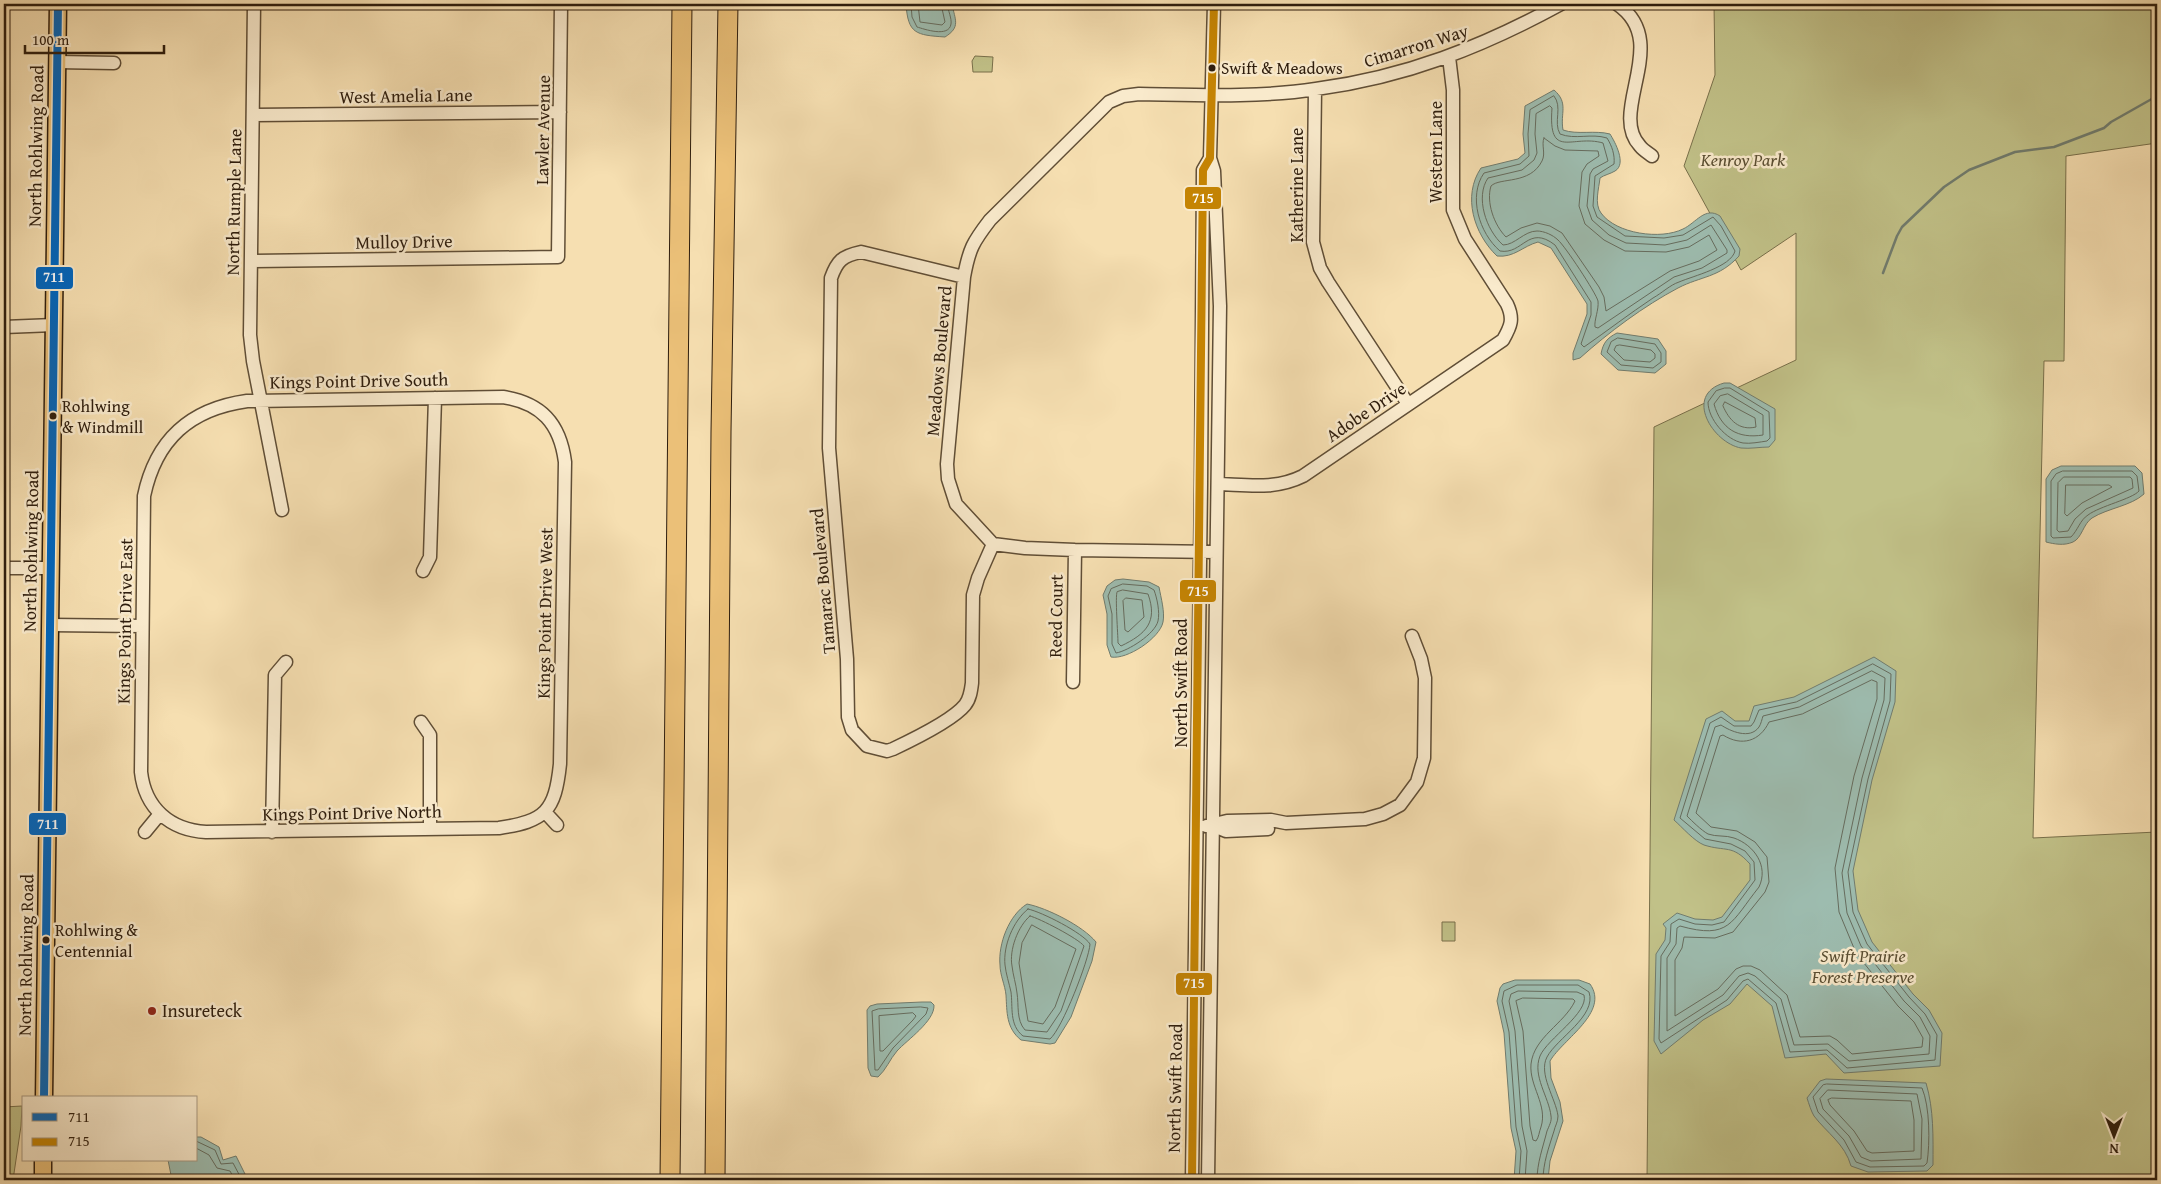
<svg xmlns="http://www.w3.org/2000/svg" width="2161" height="1184" font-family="'Gentium Book Plus',serif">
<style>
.green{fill:#c1c188;stroke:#786f4a}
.water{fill:#9dbcaf;stroke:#717c6e}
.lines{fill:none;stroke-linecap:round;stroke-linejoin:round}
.shore{stroke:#666c5e;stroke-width:1}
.stream{stroke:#717c6e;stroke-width:2.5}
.minor-casing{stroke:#604e36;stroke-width:15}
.major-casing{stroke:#2e1d0d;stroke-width:19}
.highway-casing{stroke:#2e1d0d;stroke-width:21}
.minor{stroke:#f9eacc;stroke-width:12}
.major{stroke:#ebc078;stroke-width:16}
.highway{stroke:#ebc078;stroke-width:19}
.bus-1-casing{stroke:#f9eacc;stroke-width:11}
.bus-2-casing{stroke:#f9eacc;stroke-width:11}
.bus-1{stroke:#0065bd;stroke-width:8}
.bus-2{stroke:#c58403;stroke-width:8}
.bus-dot{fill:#2e1d0d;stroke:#f9eacc;stroke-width:2}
.poi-dot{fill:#8f2418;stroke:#f9eacc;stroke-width:2}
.labels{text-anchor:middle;stroke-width:5;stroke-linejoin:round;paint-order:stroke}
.bus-label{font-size:17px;fill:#2e1d0d;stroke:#f9eacc;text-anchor:start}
.street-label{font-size:18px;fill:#2e1d0d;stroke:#f9eacc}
.park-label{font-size:18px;font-style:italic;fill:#5a4e32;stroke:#f9eacc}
.poi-label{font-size:18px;fill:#2e1d0d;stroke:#f9eacc;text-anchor:start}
.line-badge{stroke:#f9eacc;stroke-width:2}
.badge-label{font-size:14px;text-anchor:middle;font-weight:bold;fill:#fff}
</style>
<rect width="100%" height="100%" fill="#f6dfb1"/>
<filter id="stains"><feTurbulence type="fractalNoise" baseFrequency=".004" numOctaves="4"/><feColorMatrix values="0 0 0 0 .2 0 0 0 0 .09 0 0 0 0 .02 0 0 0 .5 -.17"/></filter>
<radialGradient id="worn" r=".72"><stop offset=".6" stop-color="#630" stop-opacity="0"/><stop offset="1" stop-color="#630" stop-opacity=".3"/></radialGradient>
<path class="green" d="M1714,4H2157V143L2066,156L2064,361H2044L2033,838L2157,832V1180H1647L1654,427L1796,360V233L1741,270L1684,166L1715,75Z
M975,56L993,57L992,72H973L972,61Z
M1442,922H1455V941H1442Z
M22,1106L21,1126L13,1180H4V1107Z"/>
<path class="water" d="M906,4H952C955,20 961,27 945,37C916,35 908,34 906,4Z
M1554,90C1569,103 1560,113 1563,130C1577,135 1595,130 1610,134C1615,142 1627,164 1615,171C1610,174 1604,175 1600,178C1599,188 1594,204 1601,213C1616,234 1661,240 1683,229C1696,223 1705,206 1720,216L1740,249L1739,256C1719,278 1701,276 1678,288C1644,306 1609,332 1580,358L1573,360V353L1587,314V304L1551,248L1538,242C1523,246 1514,258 1497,256C1474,234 1462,196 1481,168L1518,159L1525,153L1523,134L1525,106Z
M1617,333L1658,339L1666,351V364L1655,373L1618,370L1601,354C1603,343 1607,338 1617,333Z
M1724,383H1730L1775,409V440L1769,447C1760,447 1750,449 1741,448C1713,443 1683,395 1724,383Z
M2061,466H2135L2142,473L2144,494C2131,506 2108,508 2092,518C2083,524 2082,538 2073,542C2064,546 2054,544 2046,542V479L2052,470Z
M1123,579L1149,582L1159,587C1161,598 1165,612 1163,622C1160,638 1127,660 1111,657L1107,645V614L1103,595L1107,586L1115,580Z
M1874,657L1896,671L1895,702L1872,780L1853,871L1858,910L1872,942L1913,994L1929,1010L1942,1033L1940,1066L1844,1073L1826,1054L1785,1058L1772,1006L1747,984L1730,1004L1703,1020L1661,1054L1654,1041L1656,954L1665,940L1666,928L1663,924L1677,913L1695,919L1713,920L1722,917L1750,880V864C1732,844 1726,852 1704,845C1694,841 1682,827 1674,820L1706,719L1722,711L1735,721H1749L1754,706L1794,697Z
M1027,904C1047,908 1083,926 1096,942L1092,961L1071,1017L1055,1043L1050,1044L1021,1040C1006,1028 1007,1012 1006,995C1005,985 1000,975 1000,965C998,944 1009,915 1027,904Z
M1515,980H1579L1590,984C1610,1012 1563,1039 1550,1061L1551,1078L1560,1102L1563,1121L1550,1161L1548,1180H1514L1516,1151L1511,1128L1504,1033L1497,1001L1500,988L1503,984Z
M922,1002H931L934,1005C935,1021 907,1040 897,1051C890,1059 886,1070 878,1077L871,1076L868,1068L867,1010L870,1006L877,1004Z
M1826,1079L1926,1083C1934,1110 1933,1137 1933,1165L1927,1171L1868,1172L1851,1166C1845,1144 1827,1133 1814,1116C1811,1111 1809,1104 1807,1098L1820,1081Z
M196,1137H201L219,1147L223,1160L236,1156L248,1180H172L168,1160H196Z"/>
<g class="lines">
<path class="shore" d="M911,4L912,17L917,27C924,29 949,38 951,24C952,19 948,10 947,4
M918,4L920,22L942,25L945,22L941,4
M1554,96C1563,107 1553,122 1560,134C1575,140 1591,133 1607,138C1612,146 1615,155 1614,164L1595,176L1593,206L1597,217L1625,236L1664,238L1683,235L1713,217L1721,226L1735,251C1731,267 1693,276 1679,282C1670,285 1662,293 1653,298C1629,314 1607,331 1584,347L1581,344L1591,315V302L1555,245C1528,224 1523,255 1500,251C1479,233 1468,196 1484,173L1520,164L1529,156L1528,134L1530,110Z
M1550,106L1552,108C1548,161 1572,134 1603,143L1608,161L1593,169L1590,174L1587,206L1592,220L1609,235L1626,243L1665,245L1687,240L1711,225L1727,250V253L1702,268L1674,277L1598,328L1595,327C1594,320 1599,310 1598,301C1596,293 1565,246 1558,240C1553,235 1544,231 1537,231C1524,231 1515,245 1503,245C1486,230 1475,197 1488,178L1522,170L1534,160L1537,153L1535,134L1536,114Z
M1544,138L1555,146L1565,150L1598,151L1599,156L1587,164L1582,172L1579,206L1585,224L1604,240L1625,251L1666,252L1689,247L1709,235L1717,250L1699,261L1670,271L1606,311L1604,297L1599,287L1562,233L1550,226L1537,223L1521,228L1506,237C1494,225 1486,202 1491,186C1500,177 1530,185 1542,161C1546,153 1541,145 1544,138Z
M1618,338L1655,344L1661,353V362L1653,368L1621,365L1607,352L1611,342Z
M1620,345L1651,350L1655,354V358L1650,362L1624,360L1614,350L1616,346Z
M1725,388H1730L1769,412L1770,438L1767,441C1760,442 1750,444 1743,443C1726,440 1708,419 1708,402L1716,391Z
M1728,394L1763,415V435C1738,439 1721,429 1714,404L1720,396Z
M1725,402L1755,418L1756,427C1739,431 1729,420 1723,406Z
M2063,471H2132L2137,476L2139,491C2132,499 2100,506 2088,515C2080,520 2078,530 2071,537L2053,538L2051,536V481L2056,474Z
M2064,477H2130L2132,479L2133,488L2086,509L2075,519L2068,531L2059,532L2057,530L2058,483Z
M2066,485H2109L2112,487L2082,503L2067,516L2065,514Z
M1123,584L1147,586L1154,590C1157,598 1160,612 1158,621C1155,634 1128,651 1116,653L1112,644V614L1108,596L1111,589Z
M1123,590L1148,594C1158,622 1146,634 1121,646L1118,643C1118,635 1115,596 1117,592Z
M1126,598L1142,600L1144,617L1128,632L1125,630L1123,601Z
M1873,664L1891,674L1890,701L1868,779L1848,872L1853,912L1867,944L1909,997L1925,1014L1937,1035L1935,1060L1847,1068L1827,1050L1790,1052L1776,1003L1748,979L1743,981L1727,1000L1661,1043L1659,1039L1661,956L1670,942L1671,924L1679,919L1695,924L1712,925L1724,922L1755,880L1754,862L1745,851L1731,844L1705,839L1680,818L1710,723L1721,717L1734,726H1751L1754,722L1759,710L1796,702Z
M1872,671L1885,678L1884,700L1862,778L1842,873L1847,913L1861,946L1904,1001L1920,1017L1930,1036L1929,1054L1849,1061L1828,1044L1794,1045L1781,999L1755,976L1748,973L1739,976L1723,995L1667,1031V958L1676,944L1677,928L1680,926C1730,940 1731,922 1759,887C1769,866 1754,845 1734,838C1726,835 1716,837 1708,834C1701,830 1692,821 1687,816L1715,727L1721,725C1730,731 1750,740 1759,727C1761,724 1762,719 1763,716L1799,707Z
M1872,680L1877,682V699L1854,776L1835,868L1839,912L1856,953L1898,1006L1914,1022L1923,1038L1922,1047L1852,1054L1837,1040L1830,1036L1800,1037L1787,995L1760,970L1751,966H1743L1736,969L1718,989L1675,1016V960L1682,948L1684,937L1715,938L1733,932L1765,892L1769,882L1767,857L1755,842L1737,831L1711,827L1696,813L1720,736L1723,735C1742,747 1760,741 1769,722L1802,714Z
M1028,909C1042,912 1083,933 1090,944C1089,960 1062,1029 1050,1039L1023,1036C1009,1025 1013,1007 1011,992C1009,983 1006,974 1005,965C1003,946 1013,921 1028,909Z
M1030,916C1039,918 1079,939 1084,946L1061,1011L1047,1032L1025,1030C1016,1020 1019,1005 1017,993C1016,984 1013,975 1012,966C1009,950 1018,926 1030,916Z
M1032,925L1076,949L1055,1007L1043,1024L1028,1021L1019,963L1022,943Z
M1523,998L1573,999L1575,1001C1564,1024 1534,1037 1531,1064C1529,1086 1548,1105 1541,1127C1539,1132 1539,1137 1536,1141L1533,1140L1530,1126L1523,1031L1516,1001Z
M921,1007L928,1008L926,1014L893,1048L878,1070H875L872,1011L878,1009Z
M913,1013L916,1016L913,1020L883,1051H880L879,1016Z
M1827,1084L1922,1088C1930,1107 1930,1143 1927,1163L1924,1166L1870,1167L1856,1162L1844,1140L1818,1112L1813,1097L1823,1085Z
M1828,1090L1917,1094L1922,1119L1921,1159L1871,1161L1861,1157L1849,1136L1823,1109L1820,1099Z
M1832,1098L1911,1101L1914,1120V1151L1872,1153L1867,1151L1854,1131L1830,1105L1828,1100Z
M196,1141L215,1150L221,1164L233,1163L242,1180
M196,1148L209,1155L217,1168L230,1171L235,1180
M1519,1180L1521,1151L1516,1127L1509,1032L1502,1001L1504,991L1517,985H1578L1589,992C1597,1016 1557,1038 1547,1057C1538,1074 1556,1099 1558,1116C1558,1122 1555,1126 1554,1131C1549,1147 1543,1163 1543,1180
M1525,1180L1527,1151L1522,1126L1515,1031L1509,1001L1511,994L1518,991L1577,992L1584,995C1589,1013 1547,1039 1540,1056C1532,1076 1549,1097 1551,1116C1552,1121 1549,1126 1547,1131C1543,1147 1537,1163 1537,1180"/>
<path class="stream" d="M1883,273L1897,236L1902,227L1944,187L1969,170L2015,152L2054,147L2104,128L2111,122L2157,96"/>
<defs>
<path id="minor" d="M254,4L250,335L253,361L282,510
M1617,4C1673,42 1607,111 1640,146C1643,150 1648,153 1652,156
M57,62L114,63
M1315,90L1313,242L1320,268L1328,282L1408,404
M253,115L560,112
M251,261L558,257L561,4
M964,277L861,252C842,256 837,261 831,278L829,448L847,659L848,717L852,730L867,746L887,751L893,749C912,740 953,720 965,705C970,699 971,691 972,683L973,595L978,578L993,544
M4,327L54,325
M503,397C541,403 560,423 565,462L560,764C555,812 545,821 499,828L206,832C170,830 145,808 141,772L144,496C156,439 190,409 247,401Z
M1218,484C1248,485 1275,490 1303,476L1503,340C1511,326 1514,319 1507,304L1465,239L1453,210V90L1449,57
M1216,552L1075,550L1025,548L993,544L956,504L948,479L947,464L964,277C969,249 973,242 990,220L1109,102L1123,96L1139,94C1197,95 1258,98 1316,89C1406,77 1482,47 1561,4
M4,568H51
M423,571L430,557L435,398
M50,625L142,626
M1073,682L1075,550
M421,722L430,735V829
M545,812L557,825
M1206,826L1227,821L1271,820L1286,823L1365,819L1383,814L1400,805L1417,782L1424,758L1425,678L1421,659L1412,636
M1214,826L1226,831L1268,829
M145,832L159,815
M272,832L275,675L286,662
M1192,1180L1201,485L1203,170L1210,158
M1208,1180L1220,306L1214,171L1210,158L1214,4"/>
<path id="major" d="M44,1098L58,4
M43,1180V1160"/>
<path id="highway" d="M670,1180L682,4
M715,1180L721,432L728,4"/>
</defs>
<use href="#minor" class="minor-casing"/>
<use href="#major" class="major-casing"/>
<use href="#highway" class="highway-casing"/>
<use href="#minor" class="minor"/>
<use href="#major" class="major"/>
<use href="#highway" class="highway"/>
<defs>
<path id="bus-1" d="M44,1098L58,4"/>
<path id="bus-2" d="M1192,1180L1203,170L1210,158L1214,4"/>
</defs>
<use href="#bus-1" class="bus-1-casing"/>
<use href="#bus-2" class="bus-2-casing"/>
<use href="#bus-1" class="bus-1"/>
<use href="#bus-2" class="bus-2"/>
</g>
<g class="bus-dot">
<circle cx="1212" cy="68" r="4.5"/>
<circle cx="53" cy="416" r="4.5"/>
<circle cx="46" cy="940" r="4.5"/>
</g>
<circle class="poi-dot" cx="152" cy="1011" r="5"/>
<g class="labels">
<g class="bus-label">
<text x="1221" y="74">Swift &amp; Meadows</text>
<text x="62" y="412">Rohlwing<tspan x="62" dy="21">&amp; Windmill</tspan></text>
<text x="55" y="936">Rohlwing &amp;<tspan x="55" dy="21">Centennial</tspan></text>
</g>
<g class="street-label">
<text transform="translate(1416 46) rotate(-17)" y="6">Cimarron Way</text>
<text transform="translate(406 96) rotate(-1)" y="6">West Amelia Lane</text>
<text transform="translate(543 130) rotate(-89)" y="6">Lawler Avenue</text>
<text transform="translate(36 146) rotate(-89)" y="6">North Rohlwing Road</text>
<text transform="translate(1436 152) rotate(-90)" y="6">Western Lane</text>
<text transform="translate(1297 185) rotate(-90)" y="6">Katherine Lane</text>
<text transform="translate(234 202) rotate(-89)" y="6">North Rumple Lane</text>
<text transform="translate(404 242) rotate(-1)" y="6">Mulloy Drive</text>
<text transform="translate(939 361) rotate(-85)" y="6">Meadows Boulevard</text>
<text transform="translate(359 381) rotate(-1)" y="6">Kings Point Drive South</text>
<text transform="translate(1366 412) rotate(-34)" y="6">Adobe Drive</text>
<text transform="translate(31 551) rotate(-89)" y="6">North Rohlwing Road</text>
<text transform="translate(823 581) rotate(-95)" y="6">Tamarac Boulevard</text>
<text transform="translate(545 613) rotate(-89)" y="6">Kings Point Drive West</text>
<text transform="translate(1056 616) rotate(-89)" y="6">Reed Court</text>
<text transform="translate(125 621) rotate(-89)" y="6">Kings Point Drive East</text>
<text transform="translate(1181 683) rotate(-90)" y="6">North Swift Road</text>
<text transform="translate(352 813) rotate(-1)" y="6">Kings Point Drive North</text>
<text transform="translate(26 955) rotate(-89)" y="6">North Rohlwing Road</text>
<text transform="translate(1175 1088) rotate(-89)" y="6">North Swift Road</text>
</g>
<g class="park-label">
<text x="1743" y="166">Kenroy Park</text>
<text x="1863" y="962">Swift Prairie<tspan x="1863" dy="21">Forest Preserve</tspan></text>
</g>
<g class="poi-label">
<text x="162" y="1017">Insureteck</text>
</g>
</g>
<g class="line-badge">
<rect x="1184" y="186" width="38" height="24" rx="5" fill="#c58403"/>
<rect x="35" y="266" width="39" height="24" rx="5" fill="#0065bd"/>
<rect x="1179" y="579" width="38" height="24" rx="5" fill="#c58403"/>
<rect x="28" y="812" width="39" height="24" rx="5" fill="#0065bd"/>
<rect x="1175" y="972" width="38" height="24" rx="5" fill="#c58403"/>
</g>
<g class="badge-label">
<text x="1203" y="203">715</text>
<text x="54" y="282">711</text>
<text x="1198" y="596">715</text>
<text x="48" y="829">711</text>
<text x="1194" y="988">715</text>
</g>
<rect width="2161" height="1184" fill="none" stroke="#f6dfb1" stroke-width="20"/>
<rect x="5" y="5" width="2151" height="1174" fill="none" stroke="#2e1d0d" stroke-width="2.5"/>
<rect x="10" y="10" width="2141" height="1164" fill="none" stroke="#2e1d0d"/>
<rect x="22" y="1096" width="175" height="65" fill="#f9eacc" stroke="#a89880"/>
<rect x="32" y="1113" width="25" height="8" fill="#0065bd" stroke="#a89880"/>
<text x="68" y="1122" font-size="15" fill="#2e1d0d">711</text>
<rect x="32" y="1138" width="25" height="8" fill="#c58403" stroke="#a89880"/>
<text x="68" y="1146" font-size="15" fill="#2e1d0d">715</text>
<g transform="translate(2114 1136) rotate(180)" stroke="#f9eacc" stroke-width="4" paint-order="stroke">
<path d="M0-4L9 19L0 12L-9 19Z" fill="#2e1d0d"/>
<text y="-8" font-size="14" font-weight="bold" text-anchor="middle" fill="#2e1d0d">N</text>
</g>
<path d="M25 45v8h139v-8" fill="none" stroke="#2e1d0d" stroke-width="2.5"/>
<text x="32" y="45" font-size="15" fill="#2e1d0d" stroke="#f9eacc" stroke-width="4" paint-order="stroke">100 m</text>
<rect width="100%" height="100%" filter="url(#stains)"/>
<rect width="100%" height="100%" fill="url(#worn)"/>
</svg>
